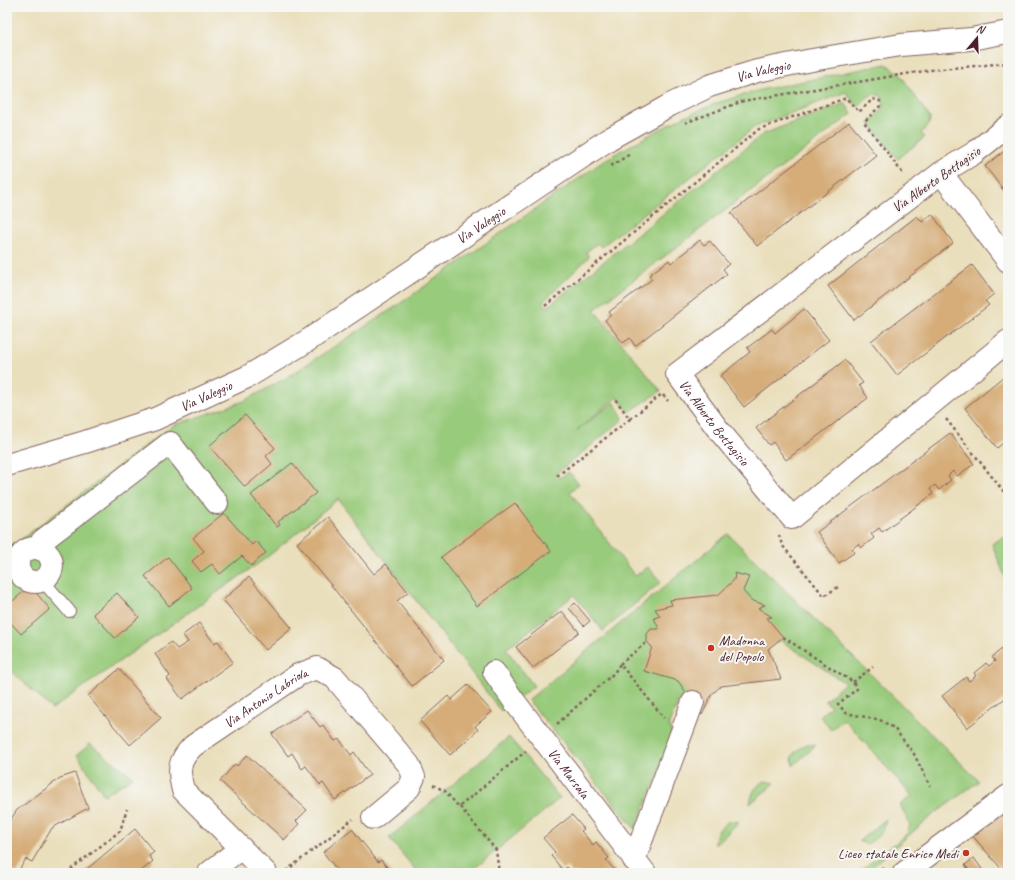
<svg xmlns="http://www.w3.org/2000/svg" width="1015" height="880" font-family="Caveat,sans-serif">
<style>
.green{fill:#99cb7c;stroke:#727554}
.building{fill:#d6ad79}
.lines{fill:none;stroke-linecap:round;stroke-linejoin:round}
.lane-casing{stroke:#82625e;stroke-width:14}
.street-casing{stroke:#82625e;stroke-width:24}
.secondary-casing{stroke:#82625e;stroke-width:24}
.path{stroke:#82625e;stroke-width:2.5;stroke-dasharray:3 3;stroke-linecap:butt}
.lane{stroke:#fff;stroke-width:12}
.street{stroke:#fff;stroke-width:22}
.secondary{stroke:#fff;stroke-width:22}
.poi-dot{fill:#c8321e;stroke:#f6f6f2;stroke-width:1.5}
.labels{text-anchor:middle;stroke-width:4;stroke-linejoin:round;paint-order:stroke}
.street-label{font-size:14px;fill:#4a1f2b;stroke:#f6f6f2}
.poi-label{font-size:14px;fill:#4a1f2b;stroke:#f6f6f2;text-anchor:start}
</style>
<rect width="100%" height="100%" fill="#f6f6f2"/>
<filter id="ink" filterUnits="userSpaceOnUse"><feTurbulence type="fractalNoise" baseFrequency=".025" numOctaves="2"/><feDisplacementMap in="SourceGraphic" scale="8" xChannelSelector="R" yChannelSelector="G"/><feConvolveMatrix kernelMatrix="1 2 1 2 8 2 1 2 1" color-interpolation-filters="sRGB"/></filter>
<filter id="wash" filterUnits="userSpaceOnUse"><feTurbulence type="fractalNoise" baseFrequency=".012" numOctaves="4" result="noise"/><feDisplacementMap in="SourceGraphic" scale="16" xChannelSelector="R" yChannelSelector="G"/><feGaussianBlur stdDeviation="0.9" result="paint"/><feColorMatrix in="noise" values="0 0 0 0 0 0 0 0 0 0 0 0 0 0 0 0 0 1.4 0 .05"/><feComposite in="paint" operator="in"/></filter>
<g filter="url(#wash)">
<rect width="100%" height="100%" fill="#eadfbc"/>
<path class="green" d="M886,64L900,74L930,118L929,124L921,133L925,137L898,159L869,123L881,111L884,103L881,96C868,91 867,100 857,107L846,92L755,127L601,247L598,243L586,252L589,257L543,302L547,307L763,134L845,103L852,114L594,310L661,391L629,412L617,397L576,431L614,402L623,418L621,421L556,474L559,478L569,472L579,484L570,492L635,576L648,567L661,582L603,631L574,595L506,649L534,686L501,711L338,499L266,558L52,709L7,667V550L172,426L244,401L286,378L395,307L608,158L651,134L685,116L720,102L760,90Z
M728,534L979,781L929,818L865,873H857L906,835L910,825L900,805L912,796L844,719L831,730L820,716L831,706L825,701L845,683L780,640L679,701L669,724L673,739L635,829L528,700Z
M1008,534V579L1006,580L992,544Z
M509,737L560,798L469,873H418L389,838Z
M90,744L133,777L104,795L77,755Z
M806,744L816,745L793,766L792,757L796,751Z
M765,781L775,783L750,804C752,792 755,786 765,781Z
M886,819C884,832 879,837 867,844L859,841Z
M729,821L739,822L715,845C715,833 719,828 729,821Z"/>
<g id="blocks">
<path class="building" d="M849,122L876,155L757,246L731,213Z
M1008,148V196L985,166Z
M932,214L953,243L854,320L828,286L917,216L922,222Z
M700,240L704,245L710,241L729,264L723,269L727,274L635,346L630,338L623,343L605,320L611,315L609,312L652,279L649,275L669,260L671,263Z
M972,265L994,294L985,301L989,305L897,375L871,341Z
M804,309L829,340L744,407L720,376L750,352L747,348L772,329L775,333Z
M845,360L863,383L859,385L868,398L786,460L773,442L769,445L756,428Z
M1004,376L1008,381V439L997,448L965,408Z
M245,415L275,448L266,456L272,464L245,487L209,446Z
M950,433L974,464L957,476L953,471L948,476L951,480L939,490L935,485L930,489L933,494L882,532L879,528L871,534L874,538L861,548L858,544L852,549L855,552L839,563L817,532Z
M292,463L316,493L278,522L280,525L277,527L251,495Z
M515,503L551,551L477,606L441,557Z
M224,513L252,545L256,541L266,553L251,566L242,556L220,574L212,564L201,572L192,561L204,551L193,538Z
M328,517L374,574L386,564L408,592L397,601L444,660L412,686L297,543Z
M168,557L192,588L169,606L145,576Z
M735,573L749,577L743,591L751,600L765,605L758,608L772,617L767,618L783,637L768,649L781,679L721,686L712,694L702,715L678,681L644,671L652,647L647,642V634L651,629H659L654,618L660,616L655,609L672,605L670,600L718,595L734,580Z
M249,577L292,628L266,650L223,600Z
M30,586L50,609L21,634L7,619V606Z
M117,593L139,617L115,638L93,614Z
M575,603L590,621L584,626L569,608Z
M562,611L579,632L533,668L516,647Z
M199,623L214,643L218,641L233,662L182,699L167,679L170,676L155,654L171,642L177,649L188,642L183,635Z
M1008,644V696L967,728L942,696L966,677L969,681L976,676L974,673L986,663L989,666L995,661L992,657Z
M119,669L161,718L130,745L88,696Z
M468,685L492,712L475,726L478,730L450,755L420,721L448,696L451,700Z
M307,710L320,727L323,725L335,741L339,739L351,755L354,752L370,775L335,800L323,783L320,785L306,766L302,769L292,753L288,756L272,734Z
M247,755L307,810L296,821L299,824L284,840L220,781L235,764L237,766Z
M75,773L88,808L52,828L32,862L26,859L17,873L10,870L7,873V825L17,810L60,778Z
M1008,807V873H1005L971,834Z
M572,815L584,829L581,831L593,845L596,842L609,858L606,860L617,873H573L567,867L563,870L551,856L555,852L543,838Z
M135,829L154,852L149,856L153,861L139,873H82Z
M352,829L378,862L381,860L392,873H339L323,852Z
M974,858L982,869L976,873H971L965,865Z"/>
</g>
</g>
<g filter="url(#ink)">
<use href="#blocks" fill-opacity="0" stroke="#82625e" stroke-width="1"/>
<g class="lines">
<defs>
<path id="lane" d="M42,580L69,611"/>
<g id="street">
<path id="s1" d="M1008,126L974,153L941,173L677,374L717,428L792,518L1008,341"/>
<path d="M941,173L1008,261"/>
<circle cx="35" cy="565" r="17"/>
<path d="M40,549L42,541L170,443L217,503"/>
<path id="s2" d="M494,672L514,701L645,873"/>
<path d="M634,860L693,702"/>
<path d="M209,873L241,848"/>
<path id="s3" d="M266,873L183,790C178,770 178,761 193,746L298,675L317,668L335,678L409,765L414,777L409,788L373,818"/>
<path d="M904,873L1008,796"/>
</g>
<g id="secondary">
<path id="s4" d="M7,465L85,442L155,419L247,377L307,341L609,139L670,105L709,86L757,71L812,60L901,45L971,39L1008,32"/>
</g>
</defs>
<use href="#lane" class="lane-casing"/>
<use href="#street" class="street-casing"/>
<use href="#secondary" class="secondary-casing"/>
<path class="path" d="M685,123L743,101L930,70L1008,63
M611,166L630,154
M545,306L759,129L846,98L859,112L873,99L880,101V106L864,122L904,175
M630,419L662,394L668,401
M946,419L1008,497
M557,476L630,419L615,399
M779,535L782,545L824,596L838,587
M783,637L853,682L857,689L838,704L846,713L880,720L894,728L914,754L930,786
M620,664L647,642
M853,682L873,667
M557,724L614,673L620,664L664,718
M433,785L445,791L459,807L526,751
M460,807L496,850L499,873
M286,871L353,819
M66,873L120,831L127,809
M877,873L883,868"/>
<use href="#lane" class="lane"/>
<use href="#street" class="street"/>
<use href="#secondary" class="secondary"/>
</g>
</g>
<g class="poi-dot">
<circle cx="711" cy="648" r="4"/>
<circle cx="966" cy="853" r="4"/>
</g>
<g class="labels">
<g class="street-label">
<text dy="5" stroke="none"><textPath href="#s4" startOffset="859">Via Valeggio</textPath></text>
<text transform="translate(936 179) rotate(-35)" y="5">Via Alberto Bottagisio</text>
<text dy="5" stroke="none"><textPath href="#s4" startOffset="535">Via Valeggio</textPath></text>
<text dy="5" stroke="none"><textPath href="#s4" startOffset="211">Via Valeggio</textPath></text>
<text dy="5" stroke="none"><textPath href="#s1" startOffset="475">Via Alberto Bottagisio</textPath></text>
<text dy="5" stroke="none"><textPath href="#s3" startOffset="253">Via Antonio Labriola</textPath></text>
<text dy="5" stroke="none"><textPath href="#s2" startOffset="126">Via Marsala</textPath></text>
</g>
<g class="poi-label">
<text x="719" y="645">Madonna<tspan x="719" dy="16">del Popolo</tspan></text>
<text x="958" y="858" text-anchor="end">Liceo statale Enrico Medi</text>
</g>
</g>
<rect width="1015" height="880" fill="none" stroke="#f6f6f2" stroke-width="24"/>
<g transform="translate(977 38) rotate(19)" stroke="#f6f6f2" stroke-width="3" paint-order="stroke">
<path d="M0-3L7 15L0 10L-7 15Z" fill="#4a1f2b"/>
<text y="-6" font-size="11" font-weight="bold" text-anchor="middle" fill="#4a1f2b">N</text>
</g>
</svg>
